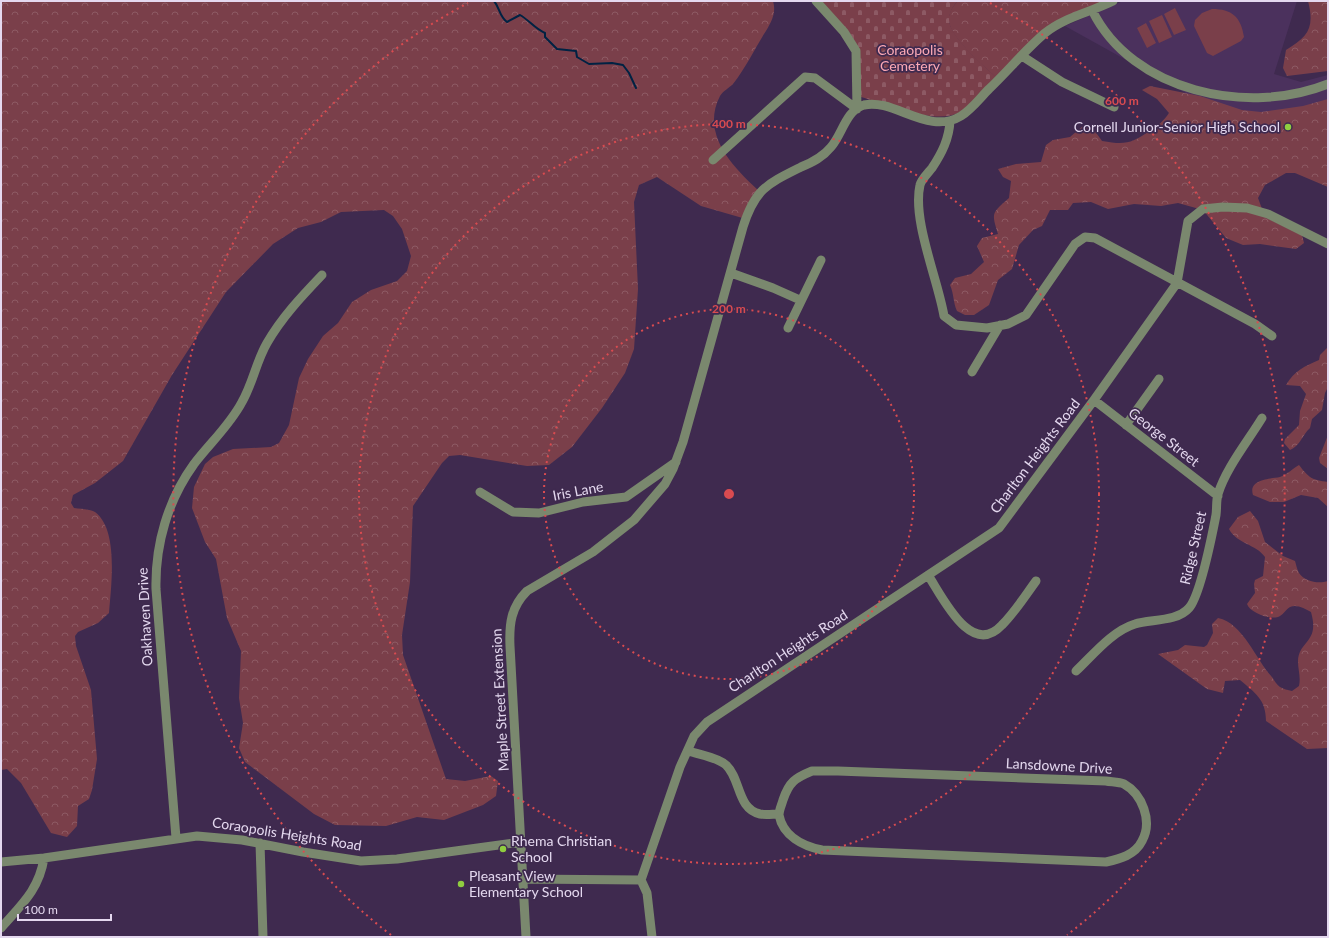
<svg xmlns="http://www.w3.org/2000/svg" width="1329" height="938" font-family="Lato,sans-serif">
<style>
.built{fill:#4b315d}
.forest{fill:url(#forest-crowns)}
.cemetery{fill:url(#cemetery-stones)}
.garden{fill:#7a3f4a}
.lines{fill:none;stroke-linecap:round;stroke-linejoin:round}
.stream{stroke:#002243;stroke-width:2}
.minor{stroke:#7a886e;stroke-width:9}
.ring{fill:none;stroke:#d94b50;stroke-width:2;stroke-dasharray:2 4}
.poi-dot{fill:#90cd40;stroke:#3f2a4f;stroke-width:1.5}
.labels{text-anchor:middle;stroke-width:3.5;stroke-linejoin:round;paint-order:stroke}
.park-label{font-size:14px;fill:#fca9b5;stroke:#3f2a4f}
.poi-label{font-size:14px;fill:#e4d8ef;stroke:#3f2a4f;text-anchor:start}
.street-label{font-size:14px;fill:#e4d8ef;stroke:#3f2a4f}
.centre{fill:#d94b50;stroke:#3f2a4f;stroke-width:2}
.ring-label{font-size:12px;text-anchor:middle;font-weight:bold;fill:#d94b50;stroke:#3f2a4f;stroke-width:3.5;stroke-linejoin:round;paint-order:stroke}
</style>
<defs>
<pattern id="forest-crowns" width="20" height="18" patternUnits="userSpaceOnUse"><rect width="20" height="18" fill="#7a3f4a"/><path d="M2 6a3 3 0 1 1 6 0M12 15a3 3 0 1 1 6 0" fill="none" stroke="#8d5a64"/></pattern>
<pattern id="cemetery-stones" width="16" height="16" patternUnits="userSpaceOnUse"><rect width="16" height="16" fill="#7a3f4a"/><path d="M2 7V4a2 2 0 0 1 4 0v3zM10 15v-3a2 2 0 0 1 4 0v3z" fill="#8d5a64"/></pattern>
</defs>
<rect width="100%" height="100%" fill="#3f2a4f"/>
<path class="built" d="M1123,1H1297L1274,74L1301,82L1328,75V172L1065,26Z"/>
<path class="forest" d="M1,1H773C777,14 770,24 764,34C754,50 745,69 733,84C729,88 723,91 720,96C700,135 734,168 760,192L746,219L701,206L657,177L639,185L634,202L638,289L634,349L625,373L602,408L572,447L549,465L527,466L460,455L449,456L442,463L413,506L410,582L402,635L403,655L446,779L465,781L491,776L498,781L496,796L483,805L444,820L417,817L386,826L335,825L314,814L245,762L239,748L243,723L239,698L241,651L227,618L216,559L205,542L192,508L194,487L205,464L213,457L233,449L271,447L279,443L289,425L299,378L308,359L323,336L338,323L352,302L371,290L397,281L407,271L411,256L402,229L393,216L384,210L341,212L321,222L298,228L273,244L226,292L172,375L123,461L95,483L73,495L71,503L74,508C80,509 90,509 95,512C119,530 111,586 109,613L98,623L78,632L75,636L76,646L91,690L97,759L92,790L89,799L78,806L77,826L67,837L51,833L21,783L7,769L1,770Z
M958,1H1113L1059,24L999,80C986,68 950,38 949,21C948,13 953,6 958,1Z
M1308,1H1328V71L1287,76L1283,68L1286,50C1308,37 1315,28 1308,1Z
M1150,86L1200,96L1242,110L1261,112L1303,106L1328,99V187L1295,173H1286L1265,185L1258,198L1265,217L1302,235L1304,243L1296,249L1260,244L1243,245L1226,238L1203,210L1178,203L1161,206L1134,204L1108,209L1091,202L1073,203L1068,210H1050L1042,226L1033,230L1019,245L1012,269L998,280L989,305L974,315H965L957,311C953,302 954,294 950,285L955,278L971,274L984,262L977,246L982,238L998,234C991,212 992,213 1009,198L1011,181L1003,177L998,169L1016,164L1041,162L1046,145L1053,140L1070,137L1083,126L1092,127L1102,141C1125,145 1131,144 1151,130C1158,125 1164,121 1169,113L1157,99L1142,90Z
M1328,347V387L1325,393L1322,410L1312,419L1310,428C1302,435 1301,445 1290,450L1284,443L1285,439L1299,425L1300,411L1306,394L1300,386L1286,385C1294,371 1305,366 1319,360L1320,355Z
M1328,435V469L1320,463L1319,458Z
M1299,465C1309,478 1312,480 1328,482V507L1318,498L1301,495L1284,502H1270L1253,495C1248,479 1270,479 1280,477C1286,475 1294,468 1299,465Z
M1250,511L1258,521L1265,542L1283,556L1295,561C1296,564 1297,570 1299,573C1305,582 1319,584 1328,581V748L1307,749L1266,721C1266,699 1255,693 1240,680L1225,681L1223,693L1207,689L1158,654L1178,650L1185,645L1204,647L1207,645L1213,633L1212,624L1218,618C1243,623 1256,660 1272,677C1274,680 1277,685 1280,687C1283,689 1288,690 1292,691L1299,686C1301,677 1298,670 1298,661C1299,640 1320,643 1311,612C1305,609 1297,604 1290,607C1286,609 1284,614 1280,616C1272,621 1250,613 1247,604L1255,593L1254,584L1255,580L1263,576L1265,557C1256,544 1237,544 1229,529L1238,517Z"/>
<path class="cemetery" d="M821,1H958C953,6 949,13 949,20C950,37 984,66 996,77C985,88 973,103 960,112C937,126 886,104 861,97L860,95L857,45L849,32Z"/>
<path class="garden" d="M1175,8L1186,30L1174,35L1164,14Z
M1212,9C1232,9 1241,17 1244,37L1241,41L1213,56L1207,53L1194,26L1195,20L1202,13Z
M1162,15L1172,37L1159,43L1149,21Z
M1146,23L1156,43L1147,48L1137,28Z"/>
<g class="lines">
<path class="stream" d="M494,1C500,8 499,16 507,22L520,15C529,20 535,29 545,33V37L557,49L576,51L577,57L589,64L612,63L623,65L629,73L636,88"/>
<path class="minor" d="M816,1L844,32L856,51L857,109
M1092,10C1132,92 1248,116 1328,84
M1022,56L1062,82L1114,107
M950,121C949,139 942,153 932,168C928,173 921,180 920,185C912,220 938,280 944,316L956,325L987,328L1008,324L1026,315L1075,244L1085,237L1095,238L1255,324L1272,336
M713,160L805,77L815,78L857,109
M731,273L773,288L800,300
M788,328L821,260
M972,372L1000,325
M1094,400L1218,496
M1126,425L1159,379
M480,492L513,512L539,513L583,502L626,497L676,462
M928,575C943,598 971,658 1002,625C1015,612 1025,596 1036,581
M1076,671C1093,655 1112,631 1135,624C1150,619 1177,622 1189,608C1201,594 1212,535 1216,515C1217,508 1216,501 1218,494C1226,468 1248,441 1262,418
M689,751C700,755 717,757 726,765C741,779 737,809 760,814C766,815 773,814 779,814
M812,771H838L1106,781C1111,782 1119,782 1124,784C1142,794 1153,821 1142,841C1135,855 1120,859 1106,862L822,850C803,846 783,836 779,815C779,810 782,804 783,800C789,782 795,778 812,771Z
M176,838L156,589C155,544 168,500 194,464C210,443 230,425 242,402C253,383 256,362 267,343C282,317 302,296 322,275
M260,843L263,937
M1,862L44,858L197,836L242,840L303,852L361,861L397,859L521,842
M524,879L641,880L680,767L694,736L707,722L999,528L1094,400L1177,283L1188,221L1203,209L1223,207L1247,208L1268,214L1328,244
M641,880L647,893L652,937
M1,928C21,905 39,890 44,858
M526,937L510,646C509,624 511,607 527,591L593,552L634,520L665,484L673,469L683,442L743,227C755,189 767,184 801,167C813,162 823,157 831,147C842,135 846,110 864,105C894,98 928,136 961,116C972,109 980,98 989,89C1008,71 1025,50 1045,33C1065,17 1091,12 1113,1"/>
</g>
<g class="ring">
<circle cx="729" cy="494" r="185"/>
<circle cx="729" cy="494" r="370"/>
<path d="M391 935A556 556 0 0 1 468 3M990 3A556 556 0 0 1 1067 935"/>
</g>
<g class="poi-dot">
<circle cx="1288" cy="127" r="4"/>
<circle cx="503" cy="849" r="4"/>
<circle cx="461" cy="884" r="4"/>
</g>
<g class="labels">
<g class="park-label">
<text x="910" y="55">Coraopolis<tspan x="910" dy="16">Cemetery</tspan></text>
</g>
<g class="poi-label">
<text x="1280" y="132" text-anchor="end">Cornell Junior-Senior High School</text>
<text x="511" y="846">Rhema Christian<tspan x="511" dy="16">School</tspan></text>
<text x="469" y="881">Pleasant View<tspan x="469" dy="16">Elementary School</tspan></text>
</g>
<g class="street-label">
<text transform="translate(1164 437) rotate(38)" y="5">George Street</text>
<text transform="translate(1035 456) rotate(-53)" y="5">Charlton Heights Road</text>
<text transform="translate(578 491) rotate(-11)" y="5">Iris Lane</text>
<text transform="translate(1193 548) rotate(-77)" y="5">Ridge Street</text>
<text transform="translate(145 617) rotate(-93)" y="5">Oakhaven Drive</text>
<text transform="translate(788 651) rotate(-33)" y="5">Charlton Heights Road</text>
<text transform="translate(500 700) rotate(-93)" y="5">Maple Street Extension</text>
<text transform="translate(1059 766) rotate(3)" y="5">Lansdowne Drive</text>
<text transform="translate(287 834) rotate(9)" y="5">Coraopolis Heights Road</text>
</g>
</g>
<circle cx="729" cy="494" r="6" class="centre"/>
<g class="ring-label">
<text x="1122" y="105">600 m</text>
<text x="729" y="128">400 m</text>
<text x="729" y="313">200 m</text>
</g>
<rect width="1329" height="938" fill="none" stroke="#e4d8ef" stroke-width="4"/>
<path d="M18 914v6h93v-6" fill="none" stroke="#e4d8ef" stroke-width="2"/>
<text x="24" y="914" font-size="12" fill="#e4d8ef" stroke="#3f2a4f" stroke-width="3" paint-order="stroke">100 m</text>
</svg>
